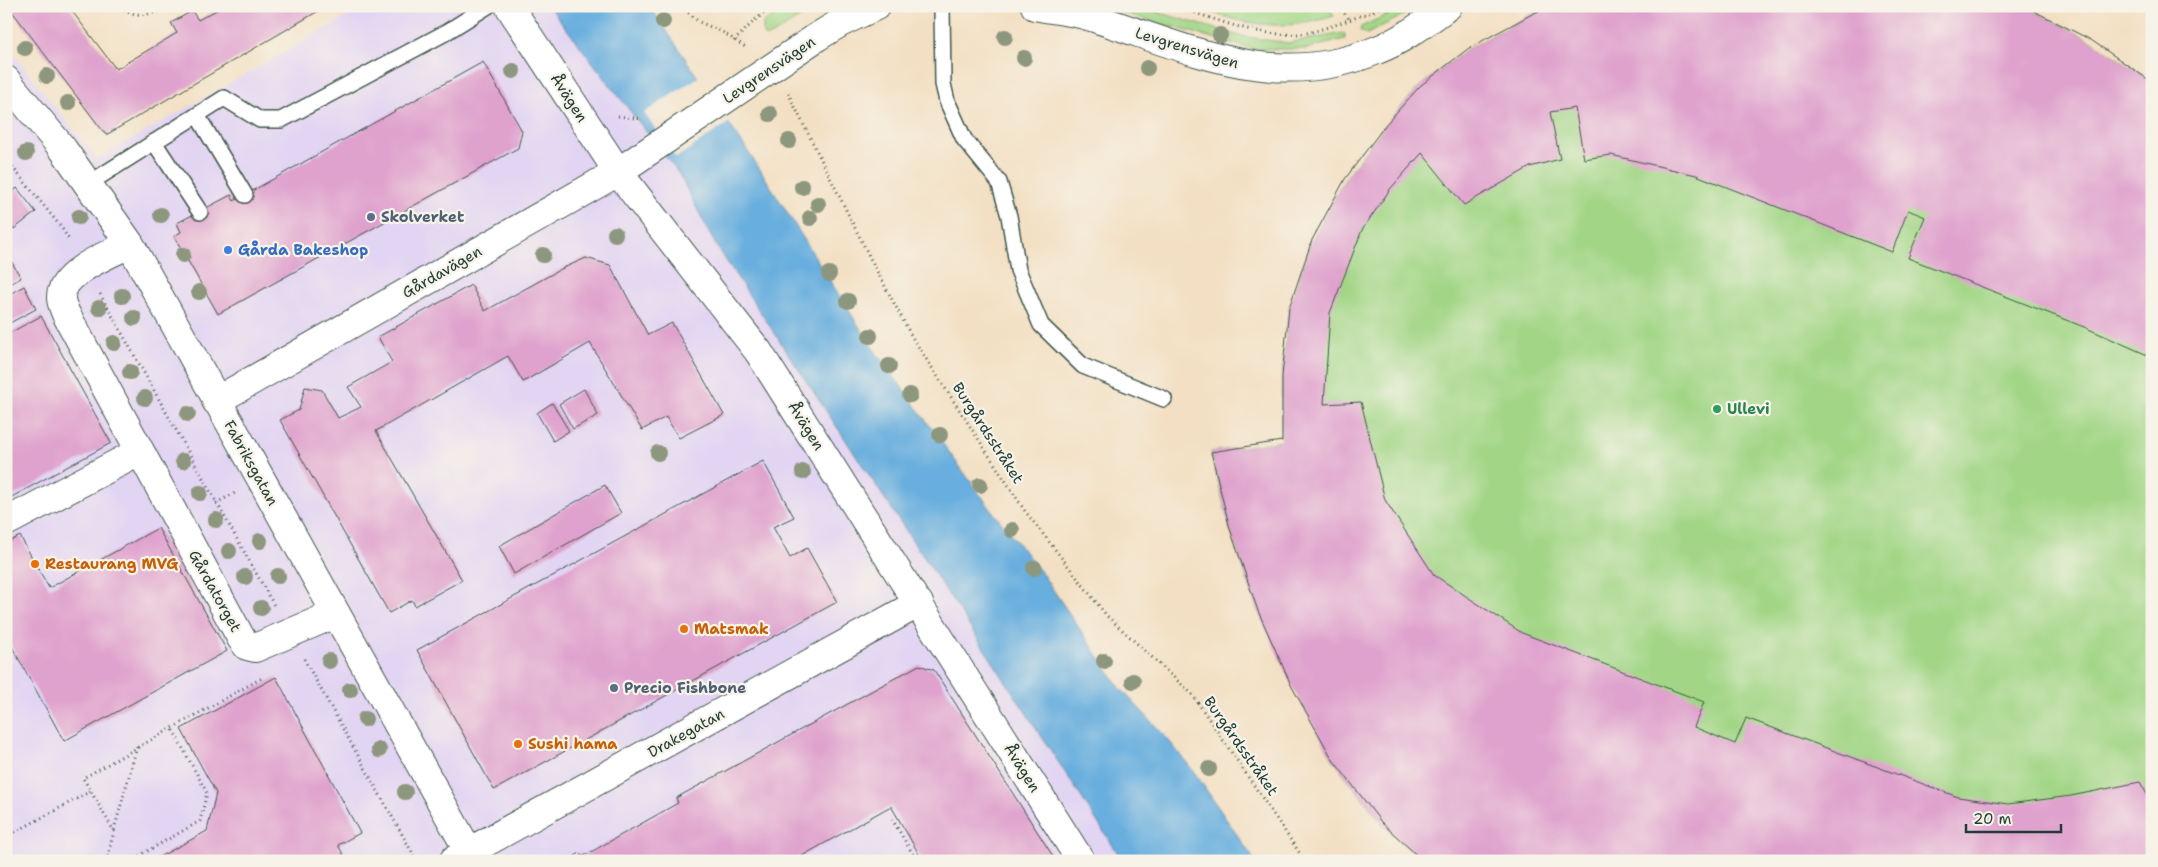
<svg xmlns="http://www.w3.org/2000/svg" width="2158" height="867" font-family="'Shantell Sans',sans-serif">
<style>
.built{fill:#e2d4f3}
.green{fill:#a2d686;stroke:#608a5d}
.water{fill:#67aede;stroke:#437689}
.pier{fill:#f3e0c4}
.building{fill:#dfa1cd}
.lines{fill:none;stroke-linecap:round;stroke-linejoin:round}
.service-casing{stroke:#3f554a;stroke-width:18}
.minor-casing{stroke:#3f554a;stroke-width:30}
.path{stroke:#3f554a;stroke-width:3;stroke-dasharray:1 4;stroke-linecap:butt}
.service{stroke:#fff;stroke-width:15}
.minor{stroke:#fff;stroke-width:28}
.tree{fill:#8d977e}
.service-dot{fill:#5c6f8a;stroke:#f7f3e8;stroke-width:2}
.shop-dot{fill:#3f7fe0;stroke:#f7f3e8;stroke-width:2}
.leisure-dot{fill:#2e9e5b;stroke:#f7f3e8;stroke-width:2}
.food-dot{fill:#e8710a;stroke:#f7f3e8;stroke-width:2}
.labels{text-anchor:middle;stroke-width:4.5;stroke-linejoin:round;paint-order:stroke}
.street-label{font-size:15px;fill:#1f3d34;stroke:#f7f3e8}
.service-label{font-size:15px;font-weight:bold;fill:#4e5e75;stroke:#f7f3e8;text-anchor:start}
.shop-label{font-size:15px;font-weight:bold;fill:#366cbe;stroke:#f7f3e8;text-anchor:start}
.leisure-label{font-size:15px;font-weight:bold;fill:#27864d;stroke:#f7f3e8;text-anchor:start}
.food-label{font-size:15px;font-weight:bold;fill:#c56008;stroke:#f7f3e8;text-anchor:start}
</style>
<rect width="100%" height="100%" fill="#f7f3e8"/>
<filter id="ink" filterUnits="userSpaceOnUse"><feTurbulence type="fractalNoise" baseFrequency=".02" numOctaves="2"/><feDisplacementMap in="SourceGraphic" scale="10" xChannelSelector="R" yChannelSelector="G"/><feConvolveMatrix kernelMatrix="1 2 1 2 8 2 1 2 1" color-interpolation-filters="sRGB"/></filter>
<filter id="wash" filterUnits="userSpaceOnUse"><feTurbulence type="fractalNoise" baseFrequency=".0096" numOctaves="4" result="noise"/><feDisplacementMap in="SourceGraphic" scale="20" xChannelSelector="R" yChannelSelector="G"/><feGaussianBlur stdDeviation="1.12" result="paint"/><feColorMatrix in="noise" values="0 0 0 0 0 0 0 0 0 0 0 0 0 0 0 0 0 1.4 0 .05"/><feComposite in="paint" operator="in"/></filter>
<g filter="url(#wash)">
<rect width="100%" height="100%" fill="#f3e0c4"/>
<path class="built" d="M366,6H549L679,174L717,248L957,607L1123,861H6V45L97,159Z"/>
<path class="green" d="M791,6H818L774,34L767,37L763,35V23Z
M1098,6H1136L1240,36L1288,43L1344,33L1345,35V39L1306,49H1252Z
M1196,6H1328L1334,16C1300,27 1269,28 1233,19C1220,16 1208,10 1196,6Z
M1406,6H1421L1367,34L1360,31L1361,27Z
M1553,6H2024L2091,40L2152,82V861H1423L1382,823L1333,760L1258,611L1230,529L1211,452L1282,441V376L1289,308L1312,240L1345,179L1386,124L1420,86L1469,48L1534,13Z"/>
<path class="water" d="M549,6H650L761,171L872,347L993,512L1041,572L1120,688L1165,736L1192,769L1255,861H1123L957,607L717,247L679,174Z"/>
<path class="pier" d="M700,76L731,121L676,158L644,113Z"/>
<g id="blocks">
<path class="building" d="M8,6H68L116,69L177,33L171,23L192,11L198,20L224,6H327L106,135Z
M1553,6H2024L2091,40L2152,82V357L2084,327L1908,258L1925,217L1908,210L1892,252L1696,175L1611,155L1584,159L1575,108L1550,112L1560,159L1530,167L1464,205L1422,153L1391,188L1362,230L1330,313L1324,404L1361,402L1385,500L1434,575L1522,633L1704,702L1694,727L1735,744L1746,718L1958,797L2008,804L2071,796L2140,782L2152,803V861H1423L1382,823L1333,760L1292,687L1258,611L1230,529L1211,452L1282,441V376L1289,308L1312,240L1345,179L1386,124L1420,86L1469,48L1534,13Z
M483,62L522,131L518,148L218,314L174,236L181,232L177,223L231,195L234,201Z
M17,188L36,212L14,229L6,219V197Z
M6,252L21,278L6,286Z
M586,258L610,265L648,335L672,323L724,415L679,438L666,417L642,430L590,343L523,382L508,356L376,431L462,580L415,606L412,600L389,613L280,420L299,410L305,387L322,390L338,418L361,407L348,387L392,362L378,337L471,285L485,311L561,269Z
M24,286L36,309L6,325V296Z
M41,316L111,443L6,500V335Z
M584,389L598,415L573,429L559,404Z
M552,403L569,431L553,441L537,413Z
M763,461L794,517L773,527L790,558L807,548L837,602L494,790L417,650Z
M605,485L621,513L514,574L499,546Z
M158,528L227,651L64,741L6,636V543L20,536L49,588Z
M919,665L934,670L1056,861H923L891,806L793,861H567L580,853L582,857L678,803L676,798Z
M276,677L360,833L338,845L347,861H152L207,831L216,793L181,729Z"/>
</g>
</g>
<g filter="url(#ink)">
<use href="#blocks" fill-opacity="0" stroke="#3f554a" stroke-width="1"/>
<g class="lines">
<defs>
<path id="service" d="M942,6L943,84L947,101L964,139L999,182L1009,216L1018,270L1041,325L1083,366L1164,399
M197,115L245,195
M154,142L200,212
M88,184L224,98L260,120H281L445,33L488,6"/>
<path id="minor" d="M509,6L618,172L758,351L1081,861
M1035,6C1053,10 1073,11 1091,17C1189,48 1274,93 1377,50C1403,40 1426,22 1448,6
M6,80L63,149L130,244L474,861
M130,244C111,253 60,273 61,298C61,303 64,309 66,314L241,638L247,646L255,648L335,614
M216,401L618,172L817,37L840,23L876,6
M6,522L139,452
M454,860L919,603"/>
</defs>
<use href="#service" class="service-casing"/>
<use href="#minor" class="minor-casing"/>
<path class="path" d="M120,6C133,20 157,14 171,6
M681,6L699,22L721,31L747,48
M1176,6C1214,19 1257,37 1298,34C1318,33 1352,18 1372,12L1381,6
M1338,6L1349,19
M734,41L755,20L774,6
M788,93L870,258L912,337L1025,511L1107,616L1192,694L1305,861
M618,116L642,119
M6,159L61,227L70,241
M100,294L275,607
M216,503L235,493
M304,659L417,861
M892,819L917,861
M114,830L137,747
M6,837L91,791
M107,861L114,831L83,778L262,678
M130,861L200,821L207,793L172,728
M407,861L415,856"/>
<use href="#service" class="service"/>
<use href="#minor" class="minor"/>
</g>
<g class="tree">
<circle cx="663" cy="21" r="8"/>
<circle cx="1220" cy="35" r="8"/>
<circle cx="1005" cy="37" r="8"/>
<circle cx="25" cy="48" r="8"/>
<circle cx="1024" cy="58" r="8"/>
<circle cx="1147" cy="68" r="8"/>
<circle cx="513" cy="71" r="8"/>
<circle cx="47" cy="76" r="8"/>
<circle cx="68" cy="103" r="8"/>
<circle cx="770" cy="114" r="8"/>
<circle cx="789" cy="141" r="8"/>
<circle cx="26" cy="153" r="8"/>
<circle cx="802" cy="187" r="8"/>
<circle cx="818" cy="204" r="8"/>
<circle cx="161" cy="215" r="8"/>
<circle cx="79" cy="217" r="8"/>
<circle cx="810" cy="218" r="8"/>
<circle cx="615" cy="234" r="8"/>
<circle cx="183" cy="255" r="8"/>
<circle cx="543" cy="255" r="8"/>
<circle cx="829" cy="274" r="8"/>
<circle cx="199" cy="292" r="8"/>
<circle cx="122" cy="296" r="8"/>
<circle cx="848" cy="301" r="8"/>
<circle cx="99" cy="308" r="8"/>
<circle cx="134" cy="318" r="8"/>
<circle cx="870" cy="336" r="8"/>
<circle cx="114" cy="343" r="8"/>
<circle cx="889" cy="366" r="8"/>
<circle cx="130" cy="372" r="8"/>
<circle cx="910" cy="395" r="8"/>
<circle cx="145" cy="398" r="8"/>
<circle cx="188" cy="414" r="8"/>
<circle cx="940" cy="435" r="8"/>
<circle cx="658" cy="453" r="8"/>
<circle cx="183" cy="461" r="8"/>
<circle cx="803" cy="472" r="8"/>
<circle cx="980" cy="485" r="8"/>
<circle cx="200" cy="493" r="8"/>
<circle cx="216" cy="520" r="8"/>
<circle cx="1012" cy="530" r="8"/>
<circle cx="260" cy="541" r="8"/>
<circle cx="229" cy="551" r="8"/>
<circle cx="1034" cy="568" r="8"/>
<circle cx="278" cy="576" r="8"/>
<circle cx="245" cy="577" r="8"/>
<circle cx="261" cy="608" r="8"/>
<circle cx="329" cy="661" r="8"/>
<circle cx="1104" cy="661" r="8"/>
<circle cx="1133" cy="681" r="8"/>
<circle cx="350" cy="690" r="8"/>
<circle cx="365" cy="719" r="8"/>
<circle cx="379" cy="750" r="8"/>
<circle cx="1209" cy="769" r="8"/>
<circle cx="405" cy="792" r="8"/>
</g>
</g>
<g class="service-dot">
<circle cx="371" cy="217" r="5"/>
<circle cx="614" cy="688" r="5"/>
</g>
<circle class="shop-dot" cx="228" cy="250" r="5"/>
<circle class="leisure-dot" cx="1717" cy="409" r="5"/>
<g class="food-dot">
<circle cx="35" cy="564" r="5"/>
<circle cx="684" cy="629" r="5"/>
<circle cx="518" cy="744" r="5"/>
</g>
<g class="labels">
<g class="street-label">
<text transform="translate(1187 48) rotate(17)" y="5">Levgrensvägen</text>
<text transform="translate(769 70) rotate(-34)" y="5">Levgrensvägen</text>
<text transform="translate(569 98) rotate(57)" y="5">Åvägen</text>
<text transform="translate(442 272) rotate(-30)" y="5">Gårdavägen</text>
<text transform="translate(806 426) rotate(58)" y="5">Åvägen</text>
<text transform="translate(988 433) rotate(57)" y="5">Burgårdsstråket</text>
<text transform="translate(251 463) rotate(61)" y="5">Fabriksgatan</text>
<text transform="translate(215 591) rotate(61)" y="5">Gårdatorget</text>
<text transform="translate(686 733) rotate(-29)" y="5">Drakegatan</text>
<text transform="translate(1241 746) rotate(55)" y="5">Burgårdsstråket</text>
<text transform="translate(1022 768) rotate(58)" y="5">Åvägen</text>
</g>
<g class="service-label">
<text x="381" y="222">Skolverket</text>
<text x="624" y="693">Precio Fishbone</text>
</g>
<g class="shop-label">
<text x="238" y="255">Gårda Bakeshop</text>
</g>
<g class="leisure-label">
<text x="1727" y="414">Ullevi</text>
</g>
<g class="food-label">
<text x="45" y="569">Restaurang MVG</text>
<text x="694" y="634">Matsmak</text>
<text x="528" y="749">Sushi hama</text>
</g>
</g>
<rect width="2158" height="867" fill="none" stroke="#f7f3e8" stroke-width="25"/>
<path d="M1966 824v8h95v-8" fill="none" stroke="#1f3d34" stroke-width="2.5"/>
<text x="1973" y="824" font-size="15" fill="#1f3d34" stroke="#f7f3e8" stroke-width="4" paint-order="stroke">20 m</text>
</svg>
